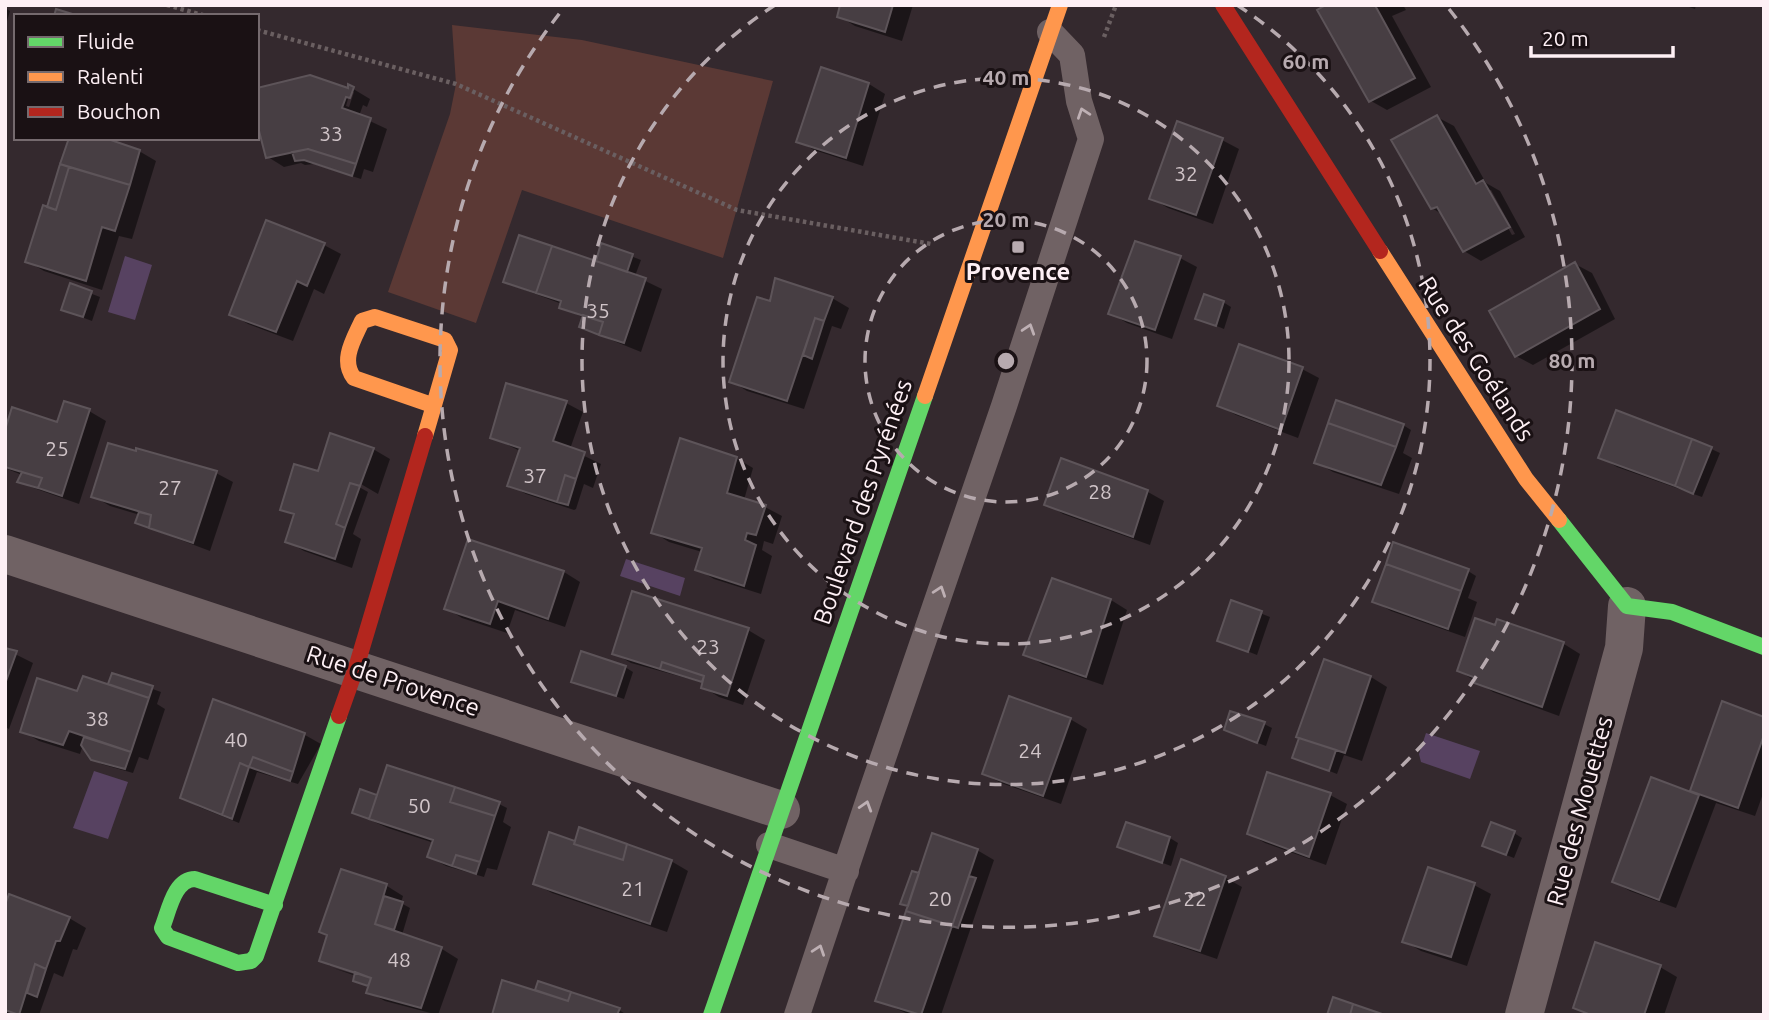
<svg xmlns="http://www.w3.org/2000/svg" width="1769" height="1020" font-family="Ubuntu,sans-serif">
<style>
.green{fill:#5b3935}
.water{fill:#574261}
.shadow{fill:#0007;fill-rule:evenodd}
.building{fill:#473e43;stroke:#5d5459;stroke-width:2}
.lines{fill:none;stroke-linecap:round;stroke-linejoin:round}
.path{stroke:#6a5f61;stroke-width:4.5;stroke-dasharray:3.5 3.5;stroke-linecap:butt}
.lane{stroke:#706264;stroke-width:26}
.street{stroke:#706264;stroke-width:38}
.fast{stroke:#63d668;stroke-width:16}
.slow{stroke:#ff974d;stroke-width:16}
.jam{stroke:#b3261e;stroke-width:16}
.oneway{stroke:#beb0b4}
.ring{fill:none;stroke:#b7aaaf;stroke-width:3.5;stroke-dasharray:12 9}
.poi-dot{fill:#b7aaaf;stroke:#1a1114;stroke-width:2.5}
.labels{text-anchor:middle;stroke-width:6;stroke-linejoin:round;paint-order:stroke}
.number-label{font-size:21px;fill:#d0c4c8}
.poi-label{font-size:24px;font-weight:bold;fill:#fef0f5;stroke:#1a1114}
.street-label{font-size:24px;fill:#fef0f5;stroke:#1a1114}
.centre{fill:#b7aaaf;stroke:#1a1114;stroke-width:3.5}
.ring-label{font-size:21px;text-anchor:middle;font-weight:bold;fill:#b7aaaf;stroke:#1a1114;stroke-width:6;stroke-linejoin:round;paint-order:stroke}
</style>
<rect width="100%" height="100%" fill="#34292e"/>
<path class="green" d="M452,25L582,40L773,81L723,258L522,190L476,323L388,292L450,114L456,84Z"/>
<path class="water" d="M125,256L152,265L135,320L108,312Z
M626,559L685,578L680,596L620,576Z
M1426,733L1480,751L1470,779L1421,762L1419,754Z
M94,771L128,782L108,839L73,828Z"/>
<path class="shadow" d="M842,5H913L902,41L855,26L839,16Z
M1330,5H1403L1406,10L1392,16L1431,87L1387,110L1371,101Z
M1683,5H1696L1695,9Z
M5,8L10,11L5,28Z
M822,69L869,84L885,94L863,166L814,150L798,141Z
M350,87L370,99L367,107L363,105L359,116L387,129L373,172L364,169L361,179L314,164L305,165L301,163L284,167L268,157L349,90ZM350,92H354L349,107L346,106Z
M1437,117L1454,126L1486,183L1500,191L1525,237L1481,261L1464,251L1443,215L1432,208ZM1487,190H1491L1515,234L1512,235Z
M1222,140L1239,149L1213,224L1168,208L1151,198Z
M139,151L156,161L132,239L119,236L102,290L44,271L27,261L48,209L68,167L62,163Z
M324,245L341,254L324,294L314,289L293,341L248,324L231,314Z
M602,245L641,260L635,276L662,289L641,352L589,331L584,318L561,307L562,304L514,286L597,263Z
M1180,258L1197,267L1172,339L1127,323L1110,313Z
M1575,264L1592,273L1615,319L1533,365L1516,356Z
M71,286L100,297L92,321L63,310Z
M832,298L849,308L841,329L832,326L804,409L747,391L731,381L771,303Z
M1223,302L1231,307L1224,329L1197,318Z
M1240,346L1302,369L1319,378L1298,438L1236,415L1219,406Z
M566,403L583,412L570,449L601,464L593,488L584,484L576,509L574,510L526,494L509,485L520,451L492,437Z
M89,411L106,421L79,504L28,486L20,481L22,475L5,468V436L58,424Z
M1403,425L1411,430L1403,453L1412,458L1399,494L1333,472L1316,462Z
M1692,440L1720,453L1702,497L1617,467L1600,457Z
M373,449L390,459L378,494L354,480L352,483L368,492L353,534L361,539L352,568L304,551L287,541L295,516L282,509L319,473Z
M736,458L753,468L744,500L765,507L782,516L773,544L764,541L762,550L772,556L761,594L714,579L697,569L702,552L669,542L653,532Z
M1062,460L1148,492L1164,501L1150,545L1063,514L1047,504Z
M216,473L233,482L210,551L146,527L138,522L140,515L110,506L93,496Z
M469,541L564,572L580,582L565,627L515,610L507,633L462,618L446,608Z
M1468,571L1476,576L1468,598L1477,602L1465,637L1391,611L1374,601Z
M1111,600L1127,610L1103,685L1042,664L1026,654Z
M1232,602L1270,617L1257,655L1219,640Z
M1498,622L1564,644L1580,654L1559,716L1493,692L1459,671L1496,627Z
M748,630L765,640L743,705L719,697L703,687L704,683L631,663L614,653Z
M5,649L33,663L9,729L5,727Z
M1325,662L1371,677L1387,687L1362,761L1344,755L1337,774L1294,757Z
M625,667L633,672L624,699L573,682Z
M113,675L161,692L157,704L165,709L148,760L139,757L133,773L101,764L92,759L83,745L80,754L39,741L22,731L78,694L109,686Z
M214,701L305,735L321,744L298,784L257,772L239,823L199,807L182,798Z
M1723,703L1764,719V791L1755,816L1716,803L1676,908L1630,891L1614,882L1691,793Z
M1070,719L1087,729L1061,804L1001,783L984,774Z
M1264,724L1272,728L1266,746L1234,734Z
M1330,795L1347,804L1326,865L1265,843L1249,834Z
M376,796L499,804L507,808L503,822L511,827L497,870L487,868L484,877L446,866L429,857L434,843L388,828L354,813Z
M1514,833L1522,838L1514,858L1493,850Z
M1170,838L1178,843L1171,866L1119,847Z
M576,843L671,861L688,871L667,932L552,893L536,884Z
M977,850L994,860L941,1015H910L878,1000L909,907L902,903L920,875Z
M1182,861L1226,878L1242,887L1217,959L1173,944L1156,935Z
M342,871L387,886L403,896L401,903L410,908L402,935L442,949L458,959L438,1015L385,1001L368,992L370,987L355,980L356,976L333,968L357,975V971L330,963V966L321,961Z
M1474,885L1491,894L1467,966L1421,951L1404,941Z
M5,911L69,918L86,928L77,950L73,949L63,977L54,973L39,1015H11L5,1013Z
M1660,967L1677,977L1664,1015H1587L1575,1008Z
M537,989L619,1010L627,1015H493L546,994Z"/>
<path class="building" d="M840,5H893L885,32L837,17Z
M1326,5H1379L1376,7L1415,78L1369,102L1317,10Z
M56,9L79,16H54Z
M821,67L869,83L846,158L796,142Z
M310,75L348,88V84L354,87L350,98L346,97L342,108L371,118L356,164L308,149L266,158L257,123V88Z
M1437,115L1476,184L1483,180L1510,227L1463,252L1437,207L1431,209L1391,140Z
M1177,121L1223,138L1196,215L1149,199Z
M69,138H105L140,150L130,185L60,164Z
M308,149L356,164L352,176L304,160L295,161L292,152Z
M60,164L69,167L56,210L47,207Z
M69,167L130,185L115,231L102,227L86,281L25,262L43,205L56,210Z
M266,220L325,243L307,286L297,281L276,332L229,315Z
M519,235L552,246L536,293L503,282Z
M1135,241L1181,256L1155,330L1108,314Z
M601,243L633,254L627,272L596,261Z
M552,246L646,278L624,343L599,335L603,322L559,308L561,301L536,293Z
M1575,262L1600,309L1515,357L1489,311Z
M775,278L833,297L824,321L815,318L787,401L729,382L757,297L770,301Z
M70,283L92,291L83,317L61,310Z
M1204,294L1224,301L1216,326L1195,319Z
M583,315L603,322L599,335L579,327Z
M815,318L824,321L812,359L803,355Z
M1239,344L1303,367L1281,430L1217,406Z
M506,383L567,401L553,441L585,452L576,479L565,475L557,502L507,486L520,448L490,438Z
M1336,400L1404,424L1396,447L1328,423Z
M64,401L90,409L62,496L38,488L42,478L5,467V430L12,407L57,422Z
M1616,410L1692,439L1675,486L1598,458Z
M1328,423L1396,447L1381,485L1314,463Z
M330,433L374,448L360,486L350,483L336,524L345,528L335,559L285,542L294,514L280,510L294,464L318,471Z
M680,438L737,457L727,493L766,505L756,535L747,533L745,540L756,545L744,586L695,570L702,548L651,533Z
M1692,439L1712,447L1693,494L1675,486Z
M108,443L136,451V448L217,471L193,543L149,528L151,515L91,497Z
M1061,458L1148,490L1133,537L1044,505Z
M22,472L42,478L38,488L17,482Z
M565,475L576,479L568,505L557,502Z
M350,483L360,486L345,528L336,524Z
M139,512L151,515L149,528L135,523Z
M468,539L564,571L548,619L498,601L490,624L444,609Z
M1393,542L1469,569L1461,591L1386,564Z
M1386,564L1461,591L1448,629L1372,602Z
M1052,578L1111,599L1086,677L1023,655Z
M632,591L749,628L727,696L701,688L704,676L662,662L660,669L612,654Z
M1231,600L1262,611L1248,652L1217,641Z
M1475,618L1495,625L1497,619L1564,642L1542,707L1474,683L1476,678L1457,671Z
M5,648L17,651L5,684Z
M581,651L626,666L616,696L571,682Z
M1324,659L1371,676L1345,753L1296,737Z
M662,662L704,676L702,682L660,669Z
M112,673L153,686L149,698L108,684Z
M83,676L149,698L131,752L69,731L63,745L20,732L37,678L77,691Z
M1009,696L1071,718L1043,796L982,774Z
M213,699L305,733L293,772L253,757L249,767L240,763L222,815L180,798Z
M1722,701L1764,717V735L1738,808L1690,791Z
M1230,711L1265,722L1257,743L1224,730Z
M84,737L131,752L125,769L91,760L81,745Z
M1299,738L1336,750L1329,771L1292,758Z
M253,757L293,772L290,781L249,767Z
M240,763L249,767L232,819L222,815Z
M387,765L455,787L450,802L495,816L480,862L456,855L452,866L427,857L433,840L369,819Z
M1267,772L1331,793L1309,857L1247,834Z
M1651,777L1699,795L1659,900L1612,882Z
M455,787L500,802L495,816L450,802Z
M360,789L377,795L369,819L352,813Z
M1126,822L1170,837L1162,863L1117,847Z
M1491,822L1515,831L1506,855L1482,846Z
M579,827L627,844L623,860L574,844Z
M549,832L575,841L574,844L623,860L627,844L672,860L650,924L533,884Z
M932,833L978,849L952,926L906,911Z
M456,855L480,862L476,874L452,866Z
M1181,859L1226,876L1200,951L1154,936Z
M1428,867L1475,883L1451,957L1402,942Z
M341,869L387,884L375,924L442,947L421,1008L366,993L371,978L319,961L327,935L319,932Z
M912,871L919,873L908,906L900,904Z
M969,876L976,878L958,928L952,926Z
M9,894L70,917L60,941H56L46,969L35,964L19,1015L5,1010V905Z
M384,896L403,902L394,930L375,924Z
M906,911L952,926L921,1015L875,1001Z
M1595,942L1661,965L1644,1015H1591L1573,1008Z
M35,964L46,969L37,997L27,993Z
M355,972L371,978L368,986L353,981Z
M502,980L568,1001L571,992L620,1008L617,1015H492Z
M538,981L571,992L568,1001L535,990Z
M1333,997L1353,1004L1350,1015H1327Z
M1353,1004L1385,1015H1350Z"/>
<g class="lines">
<path class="path" d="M167,5L206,16
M257,30L456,84L737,210L931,244
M1104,37L1116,5"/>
<path class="lane" d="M769,845L846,871
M797,1015L870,796L1004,406L1091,139L1079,101L1072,55L1050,32"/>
<path class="street" d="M5,554L781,810
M1524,1015L1624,648L1627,606"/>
<path class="fast" d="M1559,520L1627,606L1672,612L1764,647
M275,905L195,879C174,879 169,911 162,928L168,937L238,963L251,961L256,956L339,716
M711,1015L925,396"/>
<path class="slow" d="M1380,251L1526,479L1559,520
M925,396L1060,5
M425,436L450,350L445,340L375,317L362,321C354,339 340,360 354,378L432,405"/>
<path class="jam" d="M1223,5L1380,251
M339,716L356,668L425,436"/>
</g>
<defs><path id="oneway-chevron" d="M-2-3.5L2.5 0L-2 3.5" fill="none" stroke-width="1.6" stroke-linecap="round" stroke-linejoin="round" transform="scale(1.75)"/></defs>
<g class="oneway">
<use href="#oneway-chevron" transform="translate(1083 113) rotate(-109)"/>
<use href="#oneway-chevron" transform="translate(1029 329) rotate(-72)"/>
<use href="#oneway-chevron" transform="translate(940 591) rotate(-71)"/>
<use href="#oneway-chevron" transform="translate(866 806) rotate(-73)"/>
<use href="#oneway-chevron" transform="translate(819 950) rotate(-71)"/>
</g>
<g class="ring">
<circle cx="1006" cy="361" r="141"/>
<circle cx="1006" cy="361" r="283"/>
<path d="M1237 5A424 424 0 1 1 775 5"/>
<path d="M1449 9A566 566 0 1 1 563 9"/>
</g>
<rect class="poi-dot" x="1011" y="240" width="14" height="14" rx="3.5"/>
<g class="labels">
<g class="number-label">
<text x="331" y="141">33</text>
<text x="1186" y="181">32</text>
<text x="598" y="318">35</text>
<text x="57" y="456">25</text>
<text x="535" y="483">37</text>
<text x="170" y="495">27</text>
<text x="1100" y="499">28</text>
<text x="708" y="654">23</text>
<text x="97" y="726">38</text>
<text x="236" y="747">40</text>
<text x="1030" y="758">24</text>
<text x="419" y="813">50</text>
<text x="633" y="896">21</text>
<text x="940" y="906">20</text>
<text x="1195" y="906">22</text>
<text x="399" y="967">48</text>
</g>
<g class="poi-label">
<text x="1018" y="280">Provence</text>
</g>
<g class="street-label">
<text transform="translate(1476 359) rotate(57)" y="8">Rue des Goélands</text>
<text transform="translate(863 502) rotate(-71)" y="8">Boulevard des Pyrénées</text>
<text transform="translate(393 681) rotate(18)" y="8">Rue de Provence</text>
<text transform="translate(1580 811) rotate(-75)" y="8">Rue des Mouettes</text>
</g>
</g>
<circle cx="1006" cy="361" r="10" class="centre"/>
<g class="ring-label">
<text x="1306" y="69">60 m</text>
<text x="1006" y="85">40 m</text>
<text x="1006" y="227">20 m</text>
<text x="1572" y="368">80 m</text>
</g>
<rect width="1769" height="1020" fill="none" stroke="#fef0f5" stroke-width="14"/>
<rect x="14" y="14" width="245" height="126" fill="#1a1114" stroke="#756a6e" stroke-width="2"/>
<rect x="28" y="37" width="35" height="10" fill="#63d668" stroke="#756a6e" stroke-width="2"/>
<text x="77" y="49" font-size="21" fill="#fef0f5">Fluide</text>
<rect x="28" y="72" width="35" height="10" fill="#ff974d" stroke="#756a6e" stroke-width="2"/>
<text x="77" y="84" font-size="21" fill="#fef0f5">Ralenti</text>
<rect x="28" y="107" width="35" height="10" fill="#b3261e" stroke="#756a6e" stroke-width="2"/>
<text x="77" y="119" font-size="21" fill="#fef0f5">Bouchon</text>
<path d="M1531 46v10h142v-10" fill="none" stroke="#fef0f5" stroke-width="3.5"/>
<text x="1542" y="46" font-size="21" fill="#fef0f5" stroke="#1a1114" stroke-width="5" paint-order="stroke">20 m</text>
</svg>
